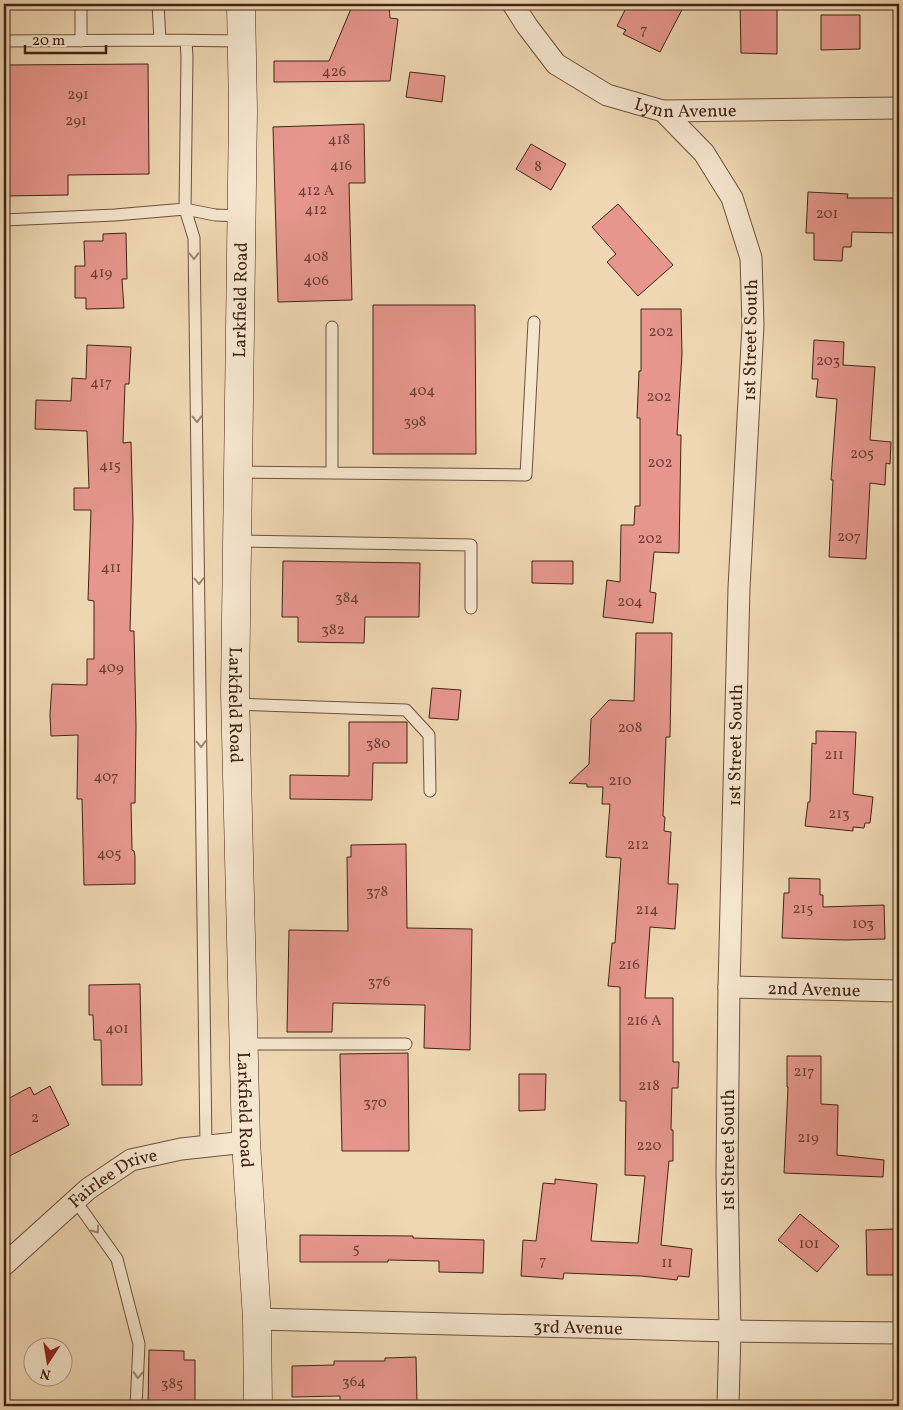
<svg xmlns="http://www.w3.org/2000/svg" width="903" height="1410" font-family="Vollkorn,serif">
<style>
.building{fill:#e6968d;stroke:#432315}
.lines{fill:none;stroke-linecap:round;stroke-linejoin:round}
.lane-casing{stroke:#6e503c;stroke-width:13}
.street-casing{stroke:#6e503c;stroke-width:23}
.secondary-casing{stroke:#432315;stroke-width:29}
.lane{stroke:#f4e5cd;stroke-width:11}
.street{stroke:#f4e5cd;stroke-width:21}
.secondary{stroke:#f4e5cd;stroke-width:28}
.oneway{stroke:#9c8471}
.labels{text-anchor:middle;stroke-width:4.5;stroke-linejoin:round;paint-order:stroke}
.number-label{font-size:15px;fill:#6c4033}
.street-label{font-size:18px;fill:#432315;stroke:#f4e5cd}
</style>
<rect width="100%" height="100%" fill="#eed7b2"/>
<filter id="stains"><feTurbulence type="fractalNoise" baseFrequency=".004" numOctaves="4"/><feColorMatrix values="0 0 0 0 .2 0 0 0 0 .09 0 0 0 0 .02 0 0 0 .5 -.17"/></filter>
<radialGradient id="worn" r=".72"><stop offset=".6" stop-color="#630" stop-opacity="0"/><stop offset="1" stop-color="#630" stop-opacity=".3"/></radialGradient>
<path class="building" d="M353,4H389L390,18L398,19L390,81L274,82V61H329Z
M628,4H685L660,52L623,34L626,30L617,26Z
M740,4H777V54L741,53Z
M821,15H860V49L821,50Z
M148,64L149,174L68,175V195L4,196V65Z
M410,72L445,76L442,102L406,97Z
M364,124L365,183H349L352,300L278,302L273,127Z
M531,144L566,164L551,190L516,169Z
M808,192L848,194L847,198H899V227H898V233L852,232L851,247H843L842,261L814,260V233H806Z
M618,204L673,265L638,296L607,262L616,254L592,227Z
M126,233L127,279H122L124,308L86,309V298H75V266H85L84,241H103V234Z
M373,305H475L476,454H373Z
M641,309H681L682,354L677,435H681L679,553L654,552L650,592L656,593L653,623L603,617L607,580L620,582L621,525H634L635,506H640V418H637L639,371H641Z
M814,340L844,342L843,365L875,367L870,440L891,442L890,464L886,463L885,485L870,483L866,559L829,557L833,480H831L837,399L816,397L818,379H812Z
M87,345L131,347L129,384H125L123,443L131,442L133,522L130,631H134L136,726L135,803H131L132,850L134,851L135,856V884L84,885L82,799H77L78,735L51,736L50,715L52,684L87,685V659H94V601L88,600L91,510H74V488H89L87,431L35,429L36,400L71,401L72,378L86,379Z
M283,561L420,563L419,617H365L364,643L298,642V617H282Z
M532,561H573V584L532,583Z
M636,633H672L670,737H666L663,816L665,817L664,831L671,832L668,884H678L675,929L650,927L645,998H673V1062H679L678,1088H672L671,1130H673V1161H669L661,1245L692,1249L689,1277L678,1276L677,1280L641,1276L564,1273L563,1279L521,1276L523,1240L536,1241L543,1183L555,1184V1179L597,1184L591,1241L638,1243L645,1176L625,1175L626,1101H620V987L608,986L612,943H615L621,858L606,857L610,804H602L603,787H587V784L569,783L589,764L591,719L609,700L634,701Z
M432,688L461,690L458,720L429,718Z
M349,722H407V763H373L372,800L290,799V775L349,776Z
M816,731L856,732L853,794L873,797L870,823H865L864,828L853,827V831L805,826L808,802H810L812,743L816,744Z
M406,844L407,928L472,929L470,1050L424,1048L425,1005L333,1003L332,1032H287L289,930L348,931L347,857H351V845Z
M789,878L820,879V895H823V907L884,905L885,939L845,940L782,938L784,893H789Z
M140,984L142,1085H102L101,1040H94L93,1015H89V985Z
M408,1053L409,1151H342L340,1054Z
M787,1056H821V1104L838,1105L837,1155L884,1160L883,1177L784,1173L788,1087H787Z
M519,1074H546L545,1110L519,1111Z
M50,1086L69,1125L4,1159V1101L30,1087L34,1095Z
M800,1214L839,1246L817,1272L778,1240Z
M894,1229L895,1275H867L866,1230Z
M300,1235L413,1236V1238L484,1240L483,1273L439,1272V1261L388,1260V1262H300Z
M149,1350L184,1351V1360H195V1406H148Z
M416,1357L417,1403H366V1406H340V1396L292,1397V1366L334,1365V1361H385V1358Z"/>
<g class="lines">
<defs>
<path id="lane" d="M81,4V41
M158,4L160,40L242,41
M4,41L160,40
M186,41L187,57L185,209L194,238L206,1147
M4,220L115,215L185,209L215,215L241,216
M332,327V473
M238,472L526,475L534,322
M237,541L471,545V608
M236,704L406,710L429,735L430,791
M244,1044H406
M75,1200L117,1259L139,1344L136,1406"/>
<g id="street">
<path id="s1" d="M513,4L527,26L556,64L607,95L663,111L899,108"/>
<path d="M663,111L704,153L732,198L751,258L753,325L739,588L729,987L727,1172L730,1331L728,1406"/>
<path id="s2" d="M729,987L899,991"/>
<path id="s3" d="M4,1265L88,1189L131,1160L181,1149L246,1142"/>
<path id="s4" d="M257,1319L730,1331L899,1333"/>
</g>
<g id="secondary">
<path id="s5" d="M241,4L243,110L235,693L246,1142L257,1319L258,1406"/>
</g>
</defs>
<use href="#lane" class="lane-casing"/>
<use href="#street" class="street-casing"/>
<use href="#secondary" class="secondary-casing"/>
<use href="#lane" class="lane"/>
<use href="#street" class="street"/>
<use href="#secondary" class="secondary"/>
</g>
<defs><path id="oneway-chevron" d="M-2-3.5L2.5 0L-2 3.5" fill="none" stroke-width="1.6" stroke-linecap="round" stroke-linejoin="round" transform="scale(1.25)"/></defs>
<g class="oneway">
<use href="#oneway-chevron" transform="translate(194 256) rotate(89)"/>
<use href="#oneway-chevron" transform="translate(197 419) rotate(89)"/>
<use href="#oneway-chevron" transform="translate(199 581) rotate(89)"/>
<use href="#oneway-chevron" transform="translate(201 744) rotate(89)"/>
<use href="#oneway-chevron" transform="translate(96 1230) rotate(54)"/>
<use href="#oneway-chevron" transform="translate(138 1375) rotate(92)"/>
</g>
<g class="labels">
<g class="number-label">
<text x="644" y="34">7</text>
<text x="334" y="76">426</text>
<text x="78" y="99">291</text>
<text x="76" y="125">291</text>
<text x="339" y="144">418</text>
<text x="341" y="170">416</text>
<text x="538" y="171">8</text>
<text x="316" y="195">412 A</text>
<text x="316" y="214">412</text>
<text x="827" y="218">201</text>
<text x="316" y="261">408</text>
<text x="101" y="277">419</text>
<text x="316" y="285">406</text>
<text x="661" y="336">202</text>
<text x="828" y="365">203</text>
<text x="101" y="387">417</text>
<text x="422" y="395">404</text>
<text x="659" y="401">202</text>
<text x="415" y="426">398</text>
<text x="862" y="458">205</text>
<text x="660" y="467">202</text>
<text x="110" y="470">415</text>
<text x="849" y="541">207</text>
<text x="650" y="543">202</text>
<text x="111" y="572">411</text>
<text x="347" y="602">384</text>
<text x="630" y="606">204</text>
<text x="333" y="634">382</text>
<text x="111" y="672">409</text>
<text x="630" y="732">208</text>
<text x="378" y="748">380</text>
<text x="834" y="759">211</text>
<text x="106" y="781">407</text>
<text x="620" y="785">210</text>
<text x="839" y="818">213</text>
<text x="638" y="849">212</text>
<text x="109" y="858">405</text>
<text x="377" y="896">378</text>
<text x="803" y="913">215</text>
<text x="647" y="914">214</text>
<text x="863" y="928">103</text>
<text x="629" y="969">216</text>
<text x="379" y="986">376</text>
<text x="644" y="1025">216 A</text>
<text x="117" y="1033">401</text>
<text x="804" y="1076">217</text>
<text x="649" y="1090">218</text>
<text x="375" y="1107">370</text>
<text x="35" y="1122">2</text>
<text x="808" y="1142">219</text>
<text x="649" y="1150">220</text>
<text x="809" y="1248">101</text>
<text x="356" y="1253">5</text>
<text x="543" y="1265">7</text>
<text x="667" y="1267">11</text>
<text x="354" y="1386">364</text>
<text x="172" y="1388">385</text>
</g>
<g class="street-label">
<text dy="6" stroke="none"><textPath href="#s1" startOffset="214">Lynn Avenue</textPath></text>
<text transform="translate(240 300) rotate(-89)" y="6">Larkfield Road</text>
<text transform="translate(750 340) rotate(-89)" y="6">1st Street South</text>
<text dy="6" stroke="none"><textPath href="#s5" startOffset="701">Larkfield Road</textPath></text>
<text transform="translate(735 745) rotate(-89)" y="6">1st Street South</text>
<text dy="6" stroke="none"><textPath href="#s2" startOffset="85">2nd Avenue</textPath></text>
<text dy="6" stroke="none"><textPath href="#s5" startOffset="1106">Larkfield Road</textPath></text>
<text transform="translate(728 1150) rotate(-90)" y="6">1st Street South</text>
<text dy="6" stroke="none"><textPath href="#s3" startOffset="141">Fairlee Drive</textPath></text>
<text dy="6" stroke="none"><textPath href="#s4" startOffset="321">3rd Avenue</textPath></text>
</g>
</g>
<rect width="903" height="1410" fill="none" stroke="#eed7b2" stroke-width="20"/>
<rect x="5" y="5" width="893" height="1400" fill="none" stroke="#432315" stroke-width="2.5"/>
<rect x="10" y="10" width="883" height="1390" fill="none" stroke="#432315"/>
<g transform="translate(48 1362) rotate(192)"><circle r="24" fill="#f4e5cd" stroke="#ad9783"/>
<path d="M0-4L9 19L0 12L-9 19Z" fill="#8f2418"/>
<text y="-8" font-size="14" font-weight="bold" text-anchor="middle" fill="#432315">N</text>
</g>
<path d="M25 45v8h81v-8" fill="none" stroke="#432315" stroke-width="2.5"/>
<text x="32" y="45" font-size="15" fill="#432315" stroke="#f4e5cd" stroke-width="4" paint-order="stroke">20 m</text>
<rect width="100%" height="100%" filter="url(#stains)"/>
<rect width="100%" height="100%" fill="url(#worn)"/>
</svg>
